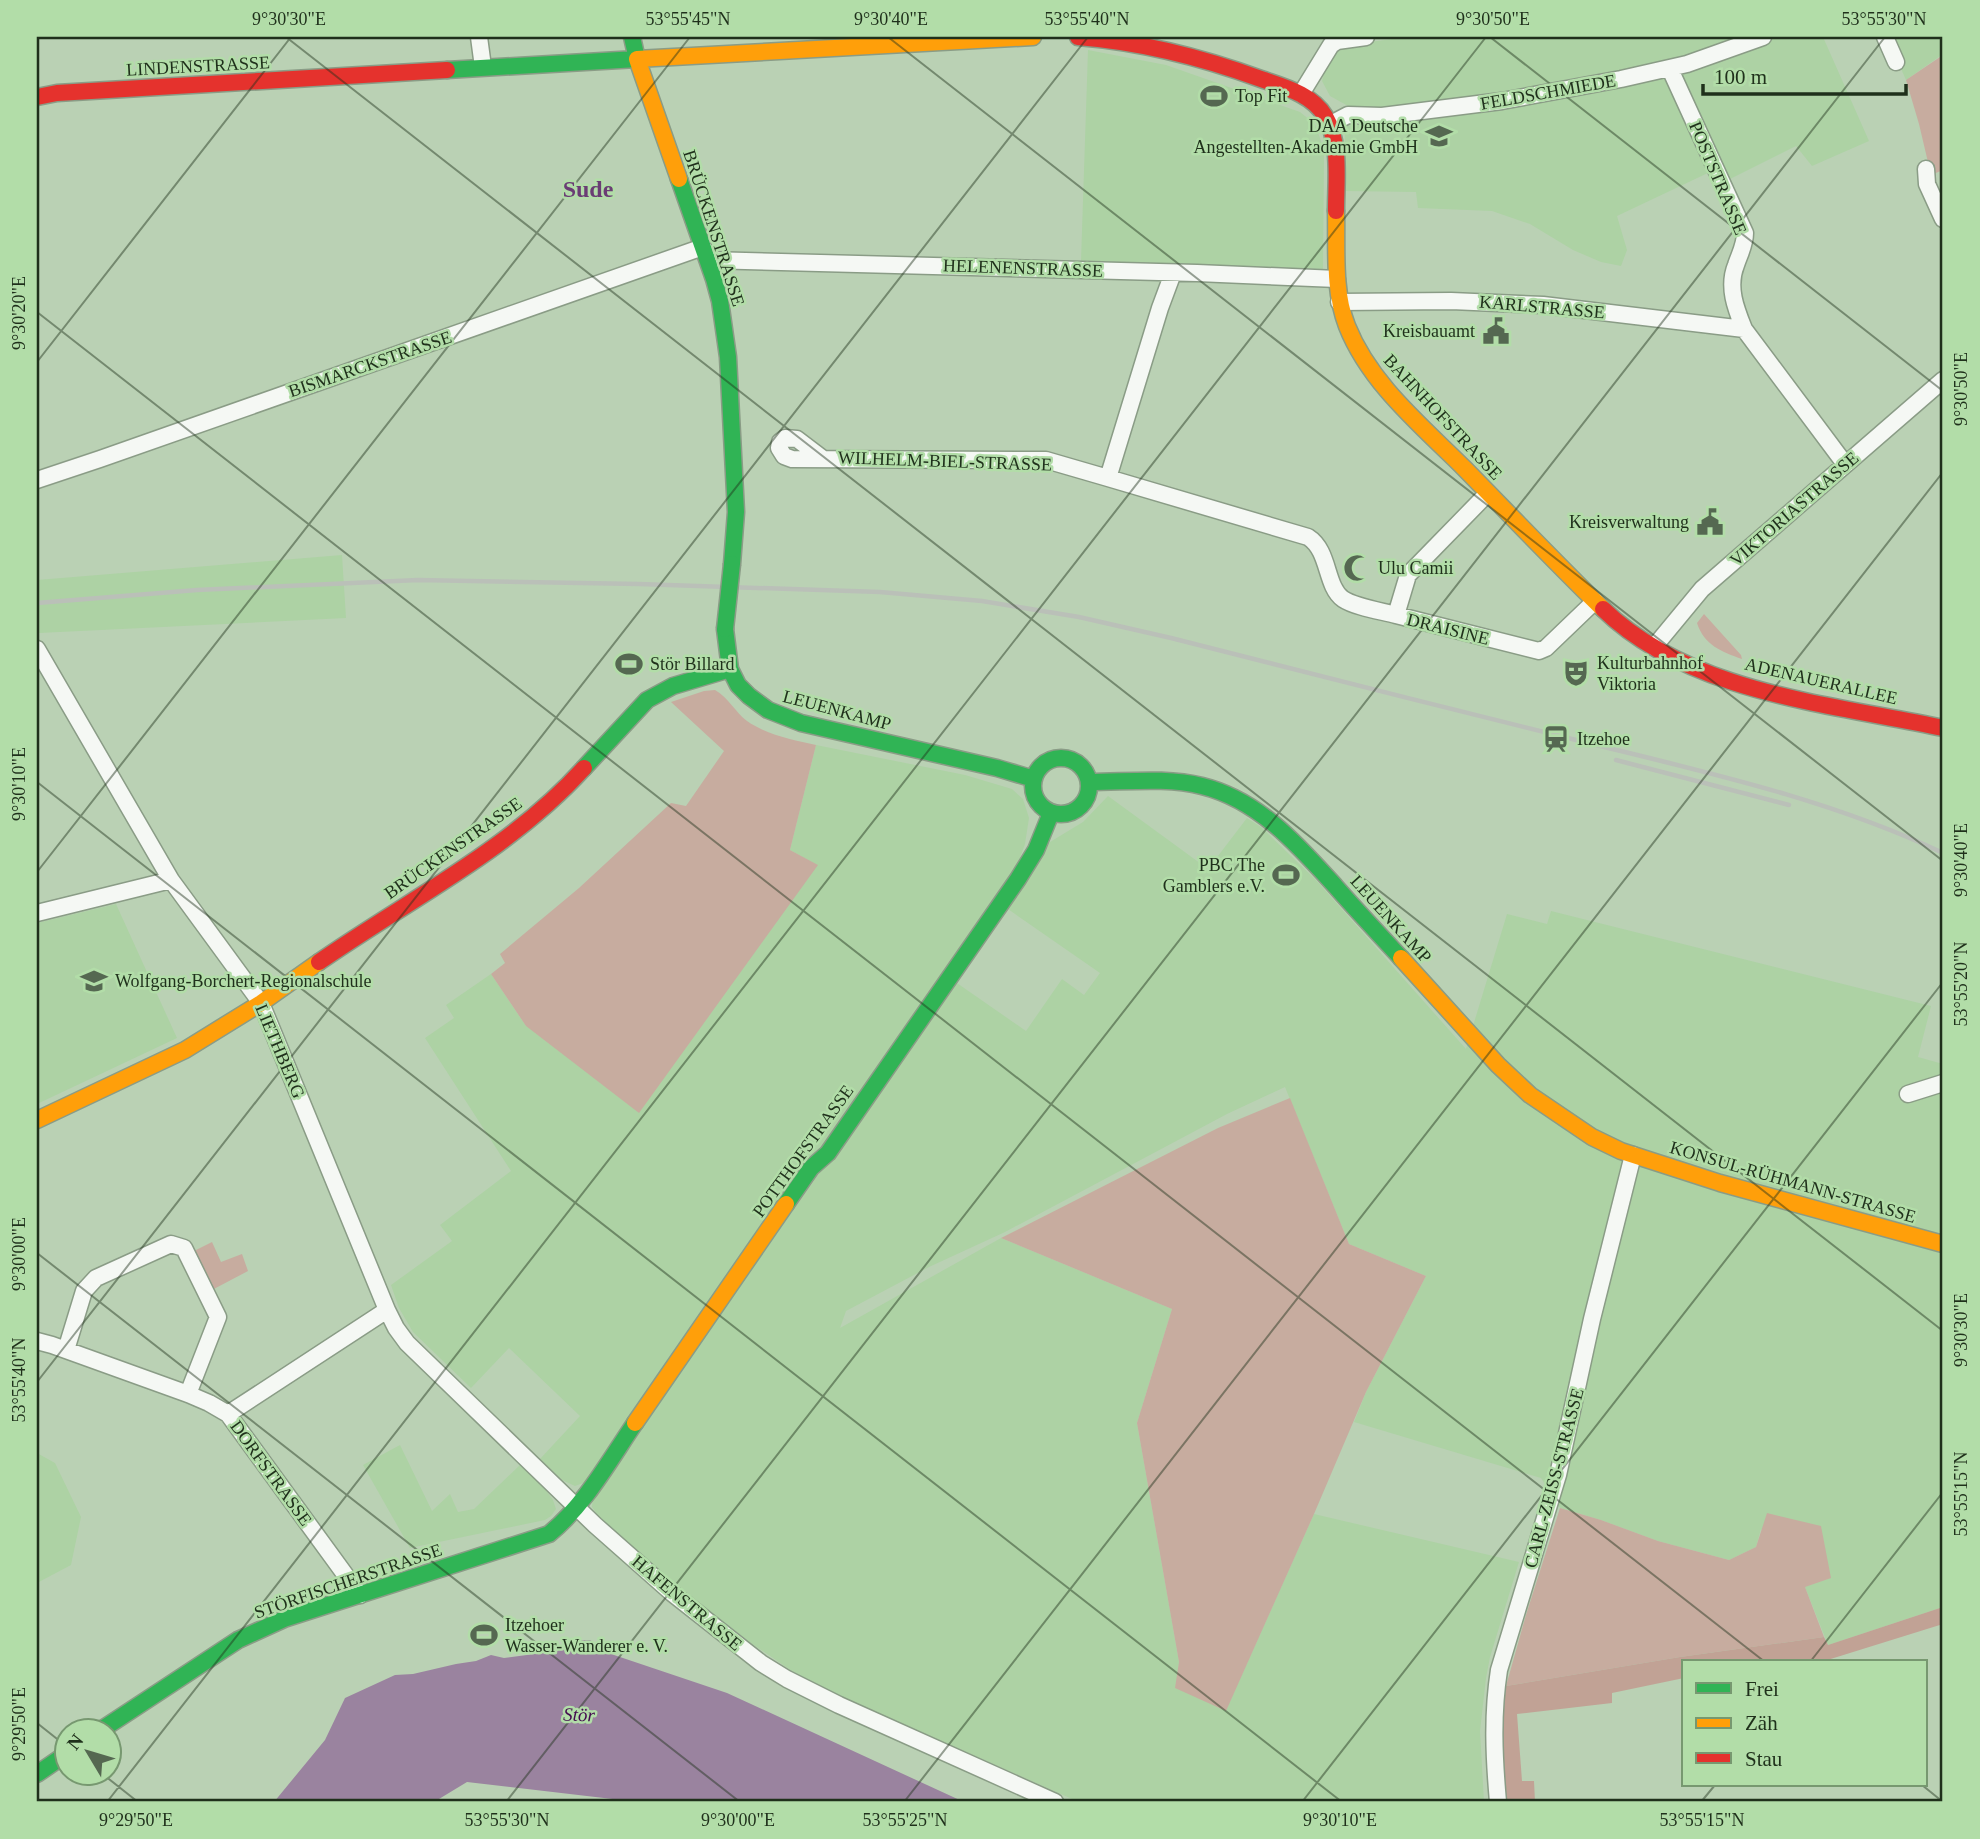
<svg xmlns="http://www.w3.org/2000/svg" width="1980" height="1839" font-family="Georgia,serif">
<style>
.built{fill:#add2a4}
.green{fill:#c7ac9f}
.forest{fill:#c1a295}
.water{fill:#9a839f}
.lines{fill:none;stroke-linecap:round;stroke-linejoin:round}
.street-casing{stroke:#8a9c86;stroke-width:19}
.fast-casing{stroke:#8a9c86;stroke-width:19}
.slow-casing{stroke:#8a9c86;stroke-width:19}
.jam-casing{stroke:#8a9c86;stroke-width:19}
.street{stroke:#f5f8f4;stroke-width:16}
.fast{stroke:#30b455;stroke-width:16}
.slow{stroke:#ff9f0a;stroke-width:16}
.jam{stroke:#e5322d;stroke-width:16}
.rail{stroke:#bac0b8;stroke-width:4.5}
.fast-bridge-casing{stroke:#8a9c86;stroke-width:19;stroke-linecap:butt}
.fast-bridge{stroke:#30b455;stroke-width:16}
.ticks{fill:none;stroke:#1f301b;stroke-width:2;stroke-opacity:0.45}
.labels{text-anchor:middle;stroke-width:5;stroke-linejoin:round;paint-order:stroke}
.street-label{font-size:18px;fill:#1f301b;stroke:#b2dda8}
.poi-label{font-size:18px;fill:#1f301b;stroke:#b2dda8;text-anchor:start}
.water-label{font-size:19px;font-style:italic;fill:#430a4f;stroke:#b2dda8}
.district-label{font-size:24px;font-weight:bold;fill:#6a3e74;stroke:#b2dda8}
.neatline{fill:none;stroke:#1f301b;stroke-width:2.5}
.ticks-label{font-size:18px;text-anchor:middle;fill:#1f301b}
</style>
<rect width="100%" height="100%" fill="#bad1b4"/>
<path class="built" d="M1407,37H1754L1690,60L1586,82L1370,111L1350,107L1330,96L1322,81L1326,66L1337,51L1355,44Z
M1778,37H1823L1869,141L1812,166L1796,146L1728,180L1680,73Z
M1887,37H1943V54L1906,80Z
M1088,50L1166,65L1300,112L1315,124L1321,141L1324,154L1323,269L1081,261Z
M1666,78L1710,172L1617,216L1627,250L1621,266L1601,262L1573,250L1530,224L1492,211L1418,208L1416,192L1344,191L1345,126L1510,107L1624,87Z
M342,555L346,618L39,633L37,630V580Z
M816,745L965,775L1012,789L1023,799L1029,818L1025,844L1013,877L586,1482L575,1486L562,1480L540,1459L580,1416L509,1348L471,1388L413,1332L399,1308L391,1285L452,1241L440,1225L511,1171L425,1038L454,1018L446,1005L491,974L526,1026L817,865L790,850Z
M1108,796L1208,869L1247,818L1261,827L1316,880L1466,1049L1507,914L1547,924L1551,911L1931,1006L1918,1057L1943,1064V1607L1828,1645L1805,1587L1761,1529L1756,1547L1729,1560L1658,1541L1601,1520L1560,1508L1541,1478L1354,1422L1366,1392L1426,1276L1349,1244L1285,1087L1227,1114L1005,1232L929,1267L846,1311L840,1328L1001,1238L1172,1309L1137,1423L1179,1662L1176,1687L1226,1710L1314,1514L1519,1562L1490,1657L1486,1678L1480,1731L1484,1802H1079L853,1702L792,1671L748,1641L707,1611L603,1523L592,1507L593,1496L954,981L1026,1031L1062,979L1084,995L1100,973L1005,907L1050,842L1083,822Z
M116,904L177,1038L37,1104V923Z
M400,1445L432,1511L450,1494L458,1512L474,1509L520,1465L545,1489L553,1500L556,1509L551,1516L545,1520L410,1548L363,1465Z
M37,1453L55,1463L81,1517L71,1565L37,1583Z"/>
<path class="green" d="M1943,55V170L1931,175L1919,124L1906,80Z
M1704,614L1741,655L1742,659C1722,652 1704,645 1697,623Z
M715,690C729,698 735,712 747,721C767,735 793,740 816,745L790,850L818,865L639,1113L526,1026L491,974L505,963L500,954L579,888L671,803L686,806L724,751L671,702L704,691Z
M1290,1098L1349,1244L1426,1276L1366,1392L1314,1514L1226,1711L1175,1688L1179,1662L1137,1423L1172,1309L1001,1238L1218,1128Z
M212,1242L221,1262L242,1254L248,1271L210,1291L192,1252Z
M1560,1508L1601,1520L1658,1541L1729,1560L1756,1547L1767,1513L1821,1526L1831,1578L1805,1587L1824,1637L1680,1657L1506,1686L1526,1615Z"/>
<path class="forest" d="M1943,1607V1624L1821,1662H1684V1678L1612,1693V1703L1517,1714L1522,1781H1534L1535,1802H1506L1501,1731L1506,1686L1680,1657L1824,1637L1828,1645Z"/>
<path class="water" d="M590,1640L614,1655L727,1693L964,1802H638L467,1782L434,1802H274L325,1740L345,1698L395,1675L413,1674L456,1664L476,1661L491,1655L504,1658L557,1651L572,1641Z"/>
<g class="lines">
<defs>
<path id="street" d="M479,37L483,67
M1885,37L1896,62
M1337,41L1366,37
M1670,69L1745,233C1745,245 1740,253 1736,265C1727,287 1736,309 1744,329L1845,464
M1301,94L1331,45L1337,41V37
M1329,125L1348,115L1382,116L1502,101L1621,79L1687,64L1763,37
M1926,169L1927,184L1943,219
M708,260L1197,273L1337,279
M1173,273L1160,308L1108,478L1308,537C1330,551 1325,586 1343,599C1355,607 1381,611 1396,615
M1339,302L1451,301L1543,305L1744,329
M822,458L797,439L785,438L780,442L779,448L784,456L792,459L1046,460L1108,478
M37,480L100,459L703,247
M1488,493L1408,575L1396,615L1539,651L1546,648L1595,601
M1654,647L1702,589L1943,380
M37,649L171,880L261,1003L387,1310L228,1414
M37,913L171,880
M1908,1094L1943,1083
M387,1310L396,1328L407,1343L595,1525L672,1593L761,1663L787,1679L839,1705L1055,1802
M37,1341L52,1345L188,1394L209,1403L228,1414L360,1595
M66,1350L84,1291L96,1278L171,1244L184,1248L218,1317L188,1394
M1498,1802C1494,1757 1492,1715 1499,1670L1558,1475L1592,1319L1633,1155"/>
<path id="fast" d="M447,70L637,59L632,37
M679,179L714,279L720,301L728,357L736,512L732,564
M725,629L730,669L738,685L749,696L768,710L801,723L997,768L1034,779
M1033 786a28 28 0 1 1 56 0a28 28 0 1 1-56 0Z
M584,768L647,700L673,686L730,669
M1090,782C1127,782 1166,777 1202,786C1259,800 1298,845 1336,887C1357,911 1379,934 1401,958
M786,1204L811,1168L828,1153L1018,879L1036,850L1051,813
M101,1730L238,1640L284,1619L549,1534C585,1505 609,1461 635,1423
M37,1774L66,1754"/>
<path id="slow" d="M679,179L637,59L1033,37
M1336,211C1337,249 1333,290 1347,326C1370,384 1422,426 1465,469C1511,516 1556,563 1603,609
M1401,958L1498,1065L1530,1095L1592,1137L1621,1151L1720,1183L1943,1244
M37,1120L185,1050L261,1003L319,962
M635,1423L786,1204"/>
<path id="jam" d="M1078,37C1141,42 1201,57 1261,79C1284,87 1312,94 1325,116C1341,143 1336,180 1336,211
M37,97L57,93L447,70
M1603,609C1689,693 1831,704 1943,728
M319,962C408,900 510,850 584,768"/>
</defs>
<use href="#street" class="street-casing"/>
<use href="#fast" class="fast-casing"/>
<use href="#slow" class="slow-casing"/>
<use href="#jam" class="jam-casing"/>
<use href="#street" class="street"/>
<use href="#fast" class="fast"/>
<use href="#slow" class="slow"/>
<use href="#jam" class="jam"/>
<path class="rail" d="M37,603L197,590L418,580L639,584L880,592L982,601L1079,617L1171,638C1309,673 1446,708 1584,742C1705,772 1829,799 1943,853
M1616,760L1789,805"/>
<defs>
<path id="fast-bridge" d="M725,629L732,564"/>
</defs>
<use href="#fast-bridge" class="fast-bridge-casing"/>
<use href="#fast-bridge" class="fast-bridge"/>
</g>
<path class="ticks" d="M286,37L1943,1331M888,37L1943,861M1490,37L1943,391M37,312L1765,1662M37,362L291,37M37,782L1342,1802M37,872L690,37M37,1253L740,1802M37,1382L1088,37M1810,1662L1943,1492M37,1723L66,1746M100,1772L138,1802M1922,1785L1943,1802M107,1802L1486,37M506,1802L1885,37M904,1802L1943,472M1302,1802L1943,982M1701,1802L1715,1785"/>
<defs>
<symbol id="stadium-bare" viewBox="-9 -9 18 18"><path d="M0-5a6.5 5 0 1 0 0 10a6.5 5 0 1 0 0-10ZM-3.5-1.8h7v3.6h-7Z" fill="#556851" stroke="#b2dda8" stroke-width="2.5" paint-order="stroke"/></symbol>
<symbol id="school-bare" viewBox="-9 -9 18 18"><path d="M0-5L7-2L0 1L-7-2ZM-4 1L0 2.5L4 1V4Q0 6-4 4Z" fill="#556851" stroke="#b2dda8" stroke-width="2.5" paint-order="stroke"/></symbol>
<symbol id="civic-bare" viewBox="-9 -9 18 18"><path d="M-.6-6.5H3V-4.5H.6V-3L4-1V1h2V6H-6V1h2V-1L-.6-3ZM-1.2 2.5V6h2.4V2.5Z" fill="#556851" stroke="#b2dda8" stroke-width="2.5" paint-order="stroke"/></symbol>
<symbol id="mosque-bare" viewBox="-9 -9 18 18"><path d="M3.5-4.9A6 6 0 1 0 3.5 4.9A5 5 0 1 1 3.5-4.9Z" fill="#556851" stroke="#b2dda8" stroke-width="2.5" paint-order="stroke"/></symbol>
<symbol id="theatre-bare" viewBox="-9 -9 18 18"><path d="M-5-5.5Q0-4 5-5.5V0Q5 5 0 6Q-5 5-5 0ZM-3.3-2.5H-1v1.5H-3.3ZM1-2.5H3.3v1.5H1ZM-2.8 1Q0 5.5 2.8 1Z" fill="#556851" stroke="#b2dda8" stroke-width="2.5" paint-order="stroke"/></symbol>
<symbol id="station-bare" viewBox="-9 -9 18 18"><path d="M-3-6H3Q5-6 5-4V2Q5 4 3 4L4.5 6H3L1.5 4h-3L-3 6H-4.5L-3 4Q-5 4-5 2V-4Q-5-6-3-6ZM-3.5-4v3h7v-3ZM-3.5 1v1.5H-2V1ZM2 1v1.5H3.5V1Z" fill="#556851" stroke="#b2dda8" stroke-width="2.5" paint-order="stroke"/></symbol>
</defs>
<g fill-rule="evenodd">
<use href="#stadium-bare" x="1195" y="77" width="38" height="38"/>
<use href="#school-bare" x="1420" y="117" width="38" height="38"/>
<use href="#civic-bare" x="1477" y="312" width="38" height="38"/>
<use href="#civic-bare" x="1691" y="503" width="38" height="38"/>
<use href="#mosque-bare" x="1338" y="549" width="38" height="38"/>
<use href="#stadium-bare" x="610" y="645" width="38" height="38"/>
<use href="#theatre-bare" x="1557" y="654" width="38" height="38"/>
<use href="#station-bare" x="1537" y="720" width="38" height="38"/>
<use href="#stadium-bare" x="1267" y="856" width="38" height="38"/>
<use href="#school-bare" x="75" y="962" width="38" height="38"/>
<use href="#stadium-bare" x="465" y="1616" width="38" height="38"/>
</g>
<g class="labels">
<g class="street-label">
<text transform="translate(198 66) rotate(-3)" y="6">LINDENSTRASSE</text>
<text transform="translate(1548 92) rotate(-10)" y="6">FELDSCHMIEDE</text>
<text transform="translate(1718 178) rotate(67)" y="6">POSTSTRASSE</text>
<text transform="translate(714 228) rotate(72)" y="6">BRÜCKENSTRASSE</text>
<text transform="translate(1023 268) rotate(2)" y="6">HELENENSTRASSE</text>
<text transform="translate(1542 307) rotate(5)" y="6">KARLSTRASSE</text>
<text transform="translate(370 364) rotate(-19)" y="6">BISMARCKSTRASSE</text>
<text transform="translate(1443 417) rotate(47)" y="6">BAHNHOFSTRASSE</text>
<text transform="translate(945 461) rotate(2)" y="6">WILHELM-BIEL-STRASSE</text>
<text transform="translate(1794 509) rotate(-41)" y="6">VIKTORIASTRASSE</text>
<text transform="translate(1448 629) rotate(14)" y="6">DRAISINE</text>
<text transform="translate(1821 681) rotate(13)" y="6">ADENAUERALLEE</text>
<text transform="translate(837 710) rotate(15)" y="6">LEUENKAMP</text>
<text transform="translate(453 848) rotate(-35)" y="6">BRÜCKENSTRASSE</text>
<text transform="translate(1391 919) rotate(48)" y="6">LEUENKAMP</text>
<text transform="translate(280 1051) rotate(67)" y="6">LIETHBERG</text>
<text transform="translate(803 1151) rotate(-54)" y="6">POTTHOFSTRASSE</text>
<text transform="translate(1793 1182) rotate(16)" y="6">KONSUL-RÜHMANN-STRASSE</text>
<text transform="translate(271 1473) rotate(54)" y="6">DORFSTRASSE</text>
<text transform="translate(1554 1478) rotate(-75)" y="6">CARL-ZEISS-STRASSE</text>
<text transform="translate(348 1581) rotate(-19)" y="6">STÖRFISCHERSTRASSE</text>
<text transform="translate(687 1603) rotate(40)" y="6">HAFENSTRASSE</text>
</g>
<g class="poi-label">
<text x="1235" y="102">Top Fit</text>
<text x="1418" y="132" text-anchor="end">DAA Deutsche<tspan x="1418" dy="21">Angestellten-Akademie GmbH</tspan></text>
<text x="1475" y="337" text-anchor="end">Kreisbauamt</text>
<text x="1689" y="528" text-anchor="end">Kreisverwaltung</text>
<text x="1378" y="574">Ulu Camii</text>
<text x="1597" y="669">Kulturbahnhof<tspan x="1597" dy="21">Viktoria</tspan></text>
<text x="650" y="670">Stör Billard</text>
<text x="1577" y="745">Itzehoe</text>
<text x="1265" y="871" text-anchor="end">PBC The<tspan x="1265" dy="21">Gamblers e.V.</tspan></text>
<text x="115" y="987">Wolfgang-Borchert-Regionalschule</text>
<text x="505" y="1631">Itzehoer<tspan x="505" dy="21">Wasser-Wanderer e. V.</tspan></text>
</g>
<g class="water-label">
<text transform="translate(579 1714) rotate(2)" y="7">Stör</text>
</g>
<g class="district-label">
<text x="588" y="197">Sude</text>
</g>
</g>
<rect width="1980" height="1839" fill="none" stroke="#b2dda8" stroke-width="77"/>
<rect x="1682" y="1660" width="245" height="126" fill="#b2dda8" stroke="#779870" stroke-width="2"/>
<rect x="1696" y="1683" width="35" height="10" fill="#30b455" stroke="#779870" stroke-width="2"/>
<text x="1745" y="1696" font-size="21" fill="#1f301b">Frei</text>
<rect x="1696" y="1718" width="35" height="10" fill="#ff9f0a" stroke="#779870" stroke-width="2"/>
<text x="1745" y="1730" font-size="21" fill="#1f301b">Zäh</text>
<rect x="1696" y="1753" width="35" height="10" fill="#e5322d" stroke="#779870" stroke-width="2"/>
<text x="1745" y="1766" font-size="21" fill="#1f301b">Stau</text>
<g transform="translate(88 1752) rotate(308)"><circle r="33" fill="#b2dda8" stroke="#779870" stroke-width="2"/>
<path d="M0-5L12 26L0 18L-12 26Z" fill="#556851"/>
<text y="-10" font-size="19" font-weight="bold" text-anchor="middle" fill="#1f301b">N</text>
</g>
<path d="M1703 84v10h203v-10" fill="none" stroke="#1f301b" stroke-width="3.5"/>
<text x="1714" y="84" font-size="21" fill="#1f301b" stroke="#b2dda8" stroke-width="5" paint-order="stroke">100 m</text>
<rect x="38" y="38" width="1903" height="1762" class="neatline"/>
<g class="ticks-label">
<text x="289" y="25">9°30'30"E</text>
<text x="688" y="25">53°55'45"N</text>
<text x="891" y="25">9°30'40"E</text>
<text x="1087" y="25">53°55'40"N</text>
<text x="1493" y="25">9°30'50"E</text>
<text x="1884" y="25">53°55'30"N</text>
<text transform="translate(19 313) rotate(-90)" y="6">9°30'20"E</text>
<text transform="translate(1961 389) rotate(-90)" y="6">9°30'50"E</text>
<text transform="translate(19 784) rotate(-90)" y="6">9°30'10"E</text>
<text transform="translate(1961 860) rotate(-90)" y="6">9°30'40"E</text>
<text transform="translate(1961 984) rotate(-90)" y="6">53°55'20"N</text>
<text transform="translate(19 1254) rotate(-90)" y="6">9°30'00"E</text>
<text transform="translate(1961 1330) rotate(-90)" y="6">9°30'30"E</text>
<text transform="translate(19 1380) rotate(-90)" y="6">53°55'40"N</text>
<text transform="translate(1961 1494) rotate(-90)" y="6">53°55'15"N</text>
<text transform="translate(19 1724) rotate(-90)" y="6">9°29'50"E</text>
<text x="136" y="1826">9°29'50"E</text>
<text x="507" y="1826">53°55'30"N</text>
<text x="738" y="1826">9°30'00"E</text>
<text x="905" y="1826">53°55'25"N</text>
<text x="1340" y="1826">9°30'10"E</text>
<text x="1702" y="1826">53°55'15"N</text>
</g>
</svg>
